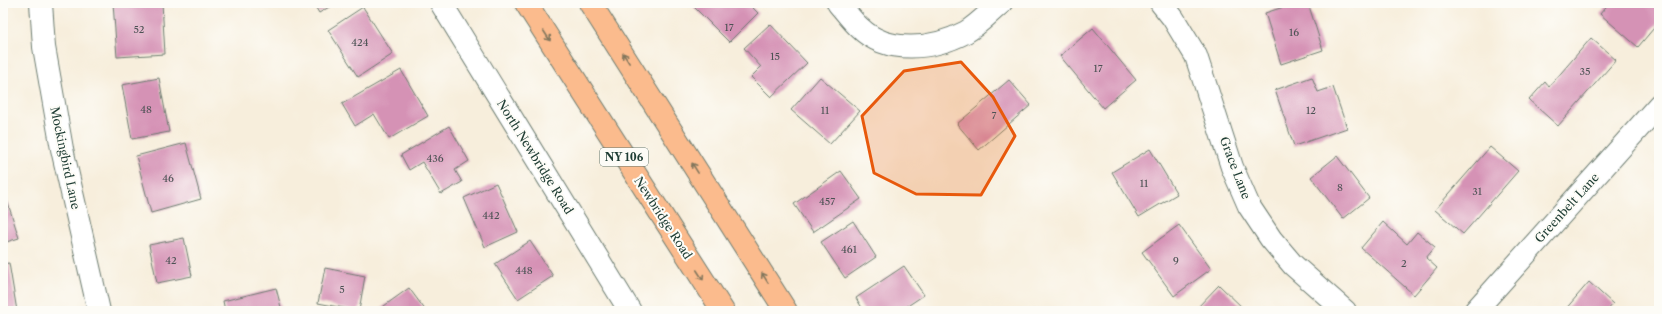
<svg xmlns="http://www.w3.org/2000/svg" width="1662" height="314" font-family="'Libre Caslon Text',serif">
<style>
.building{fill:#d592b5}
.lines{fill:none;stroke-linecap:round;stroke-linejoin:round}
.minor-casing{stroke:#6b7b6f;stroke-width:24}
.primary-casing{stroke:#6b7b6f;stroke-width:24}
.minor{stroke:#fff;stroke-width:22}
.primary{stroke:#fbbb8d;stroke-width:22}
.oneway{stroke:#82765c}
.marked{fill:#e8590c;fill-opacity:0.2;stroke:#e8590c;stroke-width:3;stroke-linejoin:round}
.labels{text-anchor:middle;stroke-width:4;stroke-linejoin:round;paint-order:stroke}
.number-label{font-size:10px;fill:#4c5254}
.shield{fill:#fdfcf7;stroke:#62766e;stroke-width:1}
.shield-label{font-size:11px;font-weight:bold;fill:#1f3d34}
.street-label{font-size:12px;fill:#1f3d34;stroke:#fdfcf7}
</style>
<rect width="100%" height="100%" fill="#fdfcf7"/>
<filter id="ink" filterUnits="userSpaceOnUse"><feTurbulence type="fractalNoise" baseFrequency=".025" numOctaves="2"/><feDisplacementMap in="SourceGraphic" scale="8" xChannelSelector="R" yChannelSelector="G"/><feConvolveMatrix kernelMatrix="1 2 1 2 8 2 1 2 1" color-interpolation-filters="sRGB"/></filter>
<filter id="wash" filterUnits="userSpaceOnUse"><feTurbulence type="fractalNoise" baseFrequency=".012" numOctaves="4" result="noise"/><feDisplacementMap in="SourceGraphic" scale="16" xChannelSelector="R" yChannelSelector="G"/><feGaussianBlur stdDeviation="0.9" result="paint"/><feColorMatrix in="noise" values="0 0 0 0 0 0 0 0 0 0 0 0 0 0 0 0 0 1.4 0 .05"/><feComposite in="paint" operator="in"/></filter>
<g filter="url(#wash)">
<rect width="100%" height="100%" fill="#f7eedc"/>
<g id="blocks">
<path class="building" d="M113,3H162L165,54L117,57Z
M313,3H336L319,13Z
M690,3H748L758,13L729,42Z
M1296,3H1308L1323,50L1281,64L1265,13Z
M1609,3H1659V22L1638,47L1600,14Z
M363,7L393,54L358,77L328,30Z
M770,24L807,63L771,97L751,77L761,67L744,48Z
M1093,28L1136,80L1103,108L1060,56Z
M1591,38L1616,60L1558,126L1529,100L1545,82L1549,87Z
M401,70L428,116L389,139L374,114L355,126L342,104Z
M820,77L860,111L830,144L791,110Z
M1312,77L1318,92L1333,87L1347,128L1294,146L1275,90Z
M159,78L169,132L132,139L122,85Z
M1009,80L1031,105L979,150L957,124Z
M449,126L469,161L455,170L462,182L441,194L422,162L409,170L401,155Z
M186,143L201,199L151,213L136,156Z
M1490,147L1518,171L1463,234L1435,210Z
M1150,149L1177,194L1139,217L1112,172Z
M1337,156L1369,198L1343,219L1311,177Z
M841,171L861,199L813,232L794,204Z
M496,183L518,232L485,247L464,198Z
M3,188L19,238L3,243Z
M853,221L876,257L845,278L821,242Z
M1383,222L1407,244L1417,232L1435,247L1426,258L1437,268L1414,295L1361,248Z
M1179,225L1211,269L1174,296L1142,252Z
M184,238L192,276L157,283L149,245Z
M530,241L553,276L518,299L495,264Z
M9,263L17,311H3V264Z
M904,266L924,295L900,311H864L856,298Z
M325,268L365,276L359,311L318,303Z
M1589,282L1613,304L1607,311H1564Z
M1219,285L1246,311H1197L1195,310Z
M276,288L282,311H225L223,301Z
M409,288L426,311H377Z
M565,307L568,311H559Z"/>
</g>
</g>
<g filter="url(#ink)">
<use href="#blocks" fill-opacity="0" stroke="#6b7b6f" stroke-width="1"/>
<g class="lines">
<defs>
<path id="minor" d="M41,3L44,47L62,149L99,311
M441,3L630,311
M838,3C845,11 852,21 860,28C888,55 934,49 966,32C978,25 990,12 1001,3
M1161,3L1173,18L1196,56L1232,167L1249,206L1271,239L1293,265L1345,311
M1475,311L1659,105"/>
<path id="primary" d="M526,3L723,311
M590,3L786,311"/>
</defs>
<use href="#minor" class="minor-casing"/>
<use href="#primary" class="primary-casing"/>
<use href="#minor" class="minor"/>
<use href="#primary" class="primary"/>
</g>
<defs><path id="oneway-shaft" d="M-6 0H5M1.5-3L5.5 0L1.5 3" fill="none" stroke-width="1.6" stroke-linecap="round" stroke-linejoin="round"/></defs>
<g class="oneway">
<use href="#oneway-shaft" transform="translate(547 36) rotate(57)"/>
<use href="#oneway-shaft" transform="translate(626 58) rotate(-122)"/>
<use href="#oneway-shaft" transform="translate(695 168) rotate(-122)"/>
<use href="#oneway-shaft" transform="translate(700 275) rotate(57)"/>
<use href="#oneway-shaft" transform="translate(765 278) rotate(-122)"/>
</g>
</g>
<path class="marked" d="M961,62L993,97L1015,136L981,195L916,194L874,173L862,116L904,71Z"/>
<g class="labels">
<g class="number-label">
<text x="729" y="31">17</text>
<text x="139" y="33">52</text>
<text x="1294" y="36">16</text>
<text x="360" y="46">424</text>
<text x="775" y="60">15</text>
<text x="1098" y="72">17</text>
<text x="1585" y="75">35</text>
<text x="146" y="113">48</text>
<text x="825" y="114">11</text>
<text x="1311" y="114">12</text>
<text x="994" y="119">7</text>
<text x="435" y="162">436</text>
<text x="168" y="182">46</text>
<text x="1144" y="187">11</text>
<text x="1340" y="191">8</text>
<text x="1477" y="195">31</text>
<text x="827" y="205">457</text>
<text x="491" y="219">442</text>
<text x="849" y="253">461</text>
<text x="171" y="264">42</text>
<text x="1176" y="264">9</text>
<text x="1404" y="267">2</text>
<text x="524" y="274">448</text>
<text x="342" y="293">5</text>
</g>
<rect class="shield" x="600" y="148" width="48" height="18" rx="3"/>
<g class="shield-label">
<text x="624" y="161">NY 106</text>
</g>
<g class="street-label">
<text transform="translate(535 157) rotate(58)" y="4">North Newbridge Road</text>
<text transform="translate(65 158) rotate(78)" y="4">Mockingbird Lane</text>
<text transform="translate(1235 168) rotate(69)" y="4">Grace Lane</text>
<text transform="translate(1567 208) rotate(-48)" y="4">Greenbelt Lane</text>
<text transform="translate(663 218) rotate(57)" y="4">Newbridge Road</text>
</g>
</g>
<rect width="1662" height="314" fill="none" stroke="#fdfcf7" stroke-width="16"/>
</svg>
